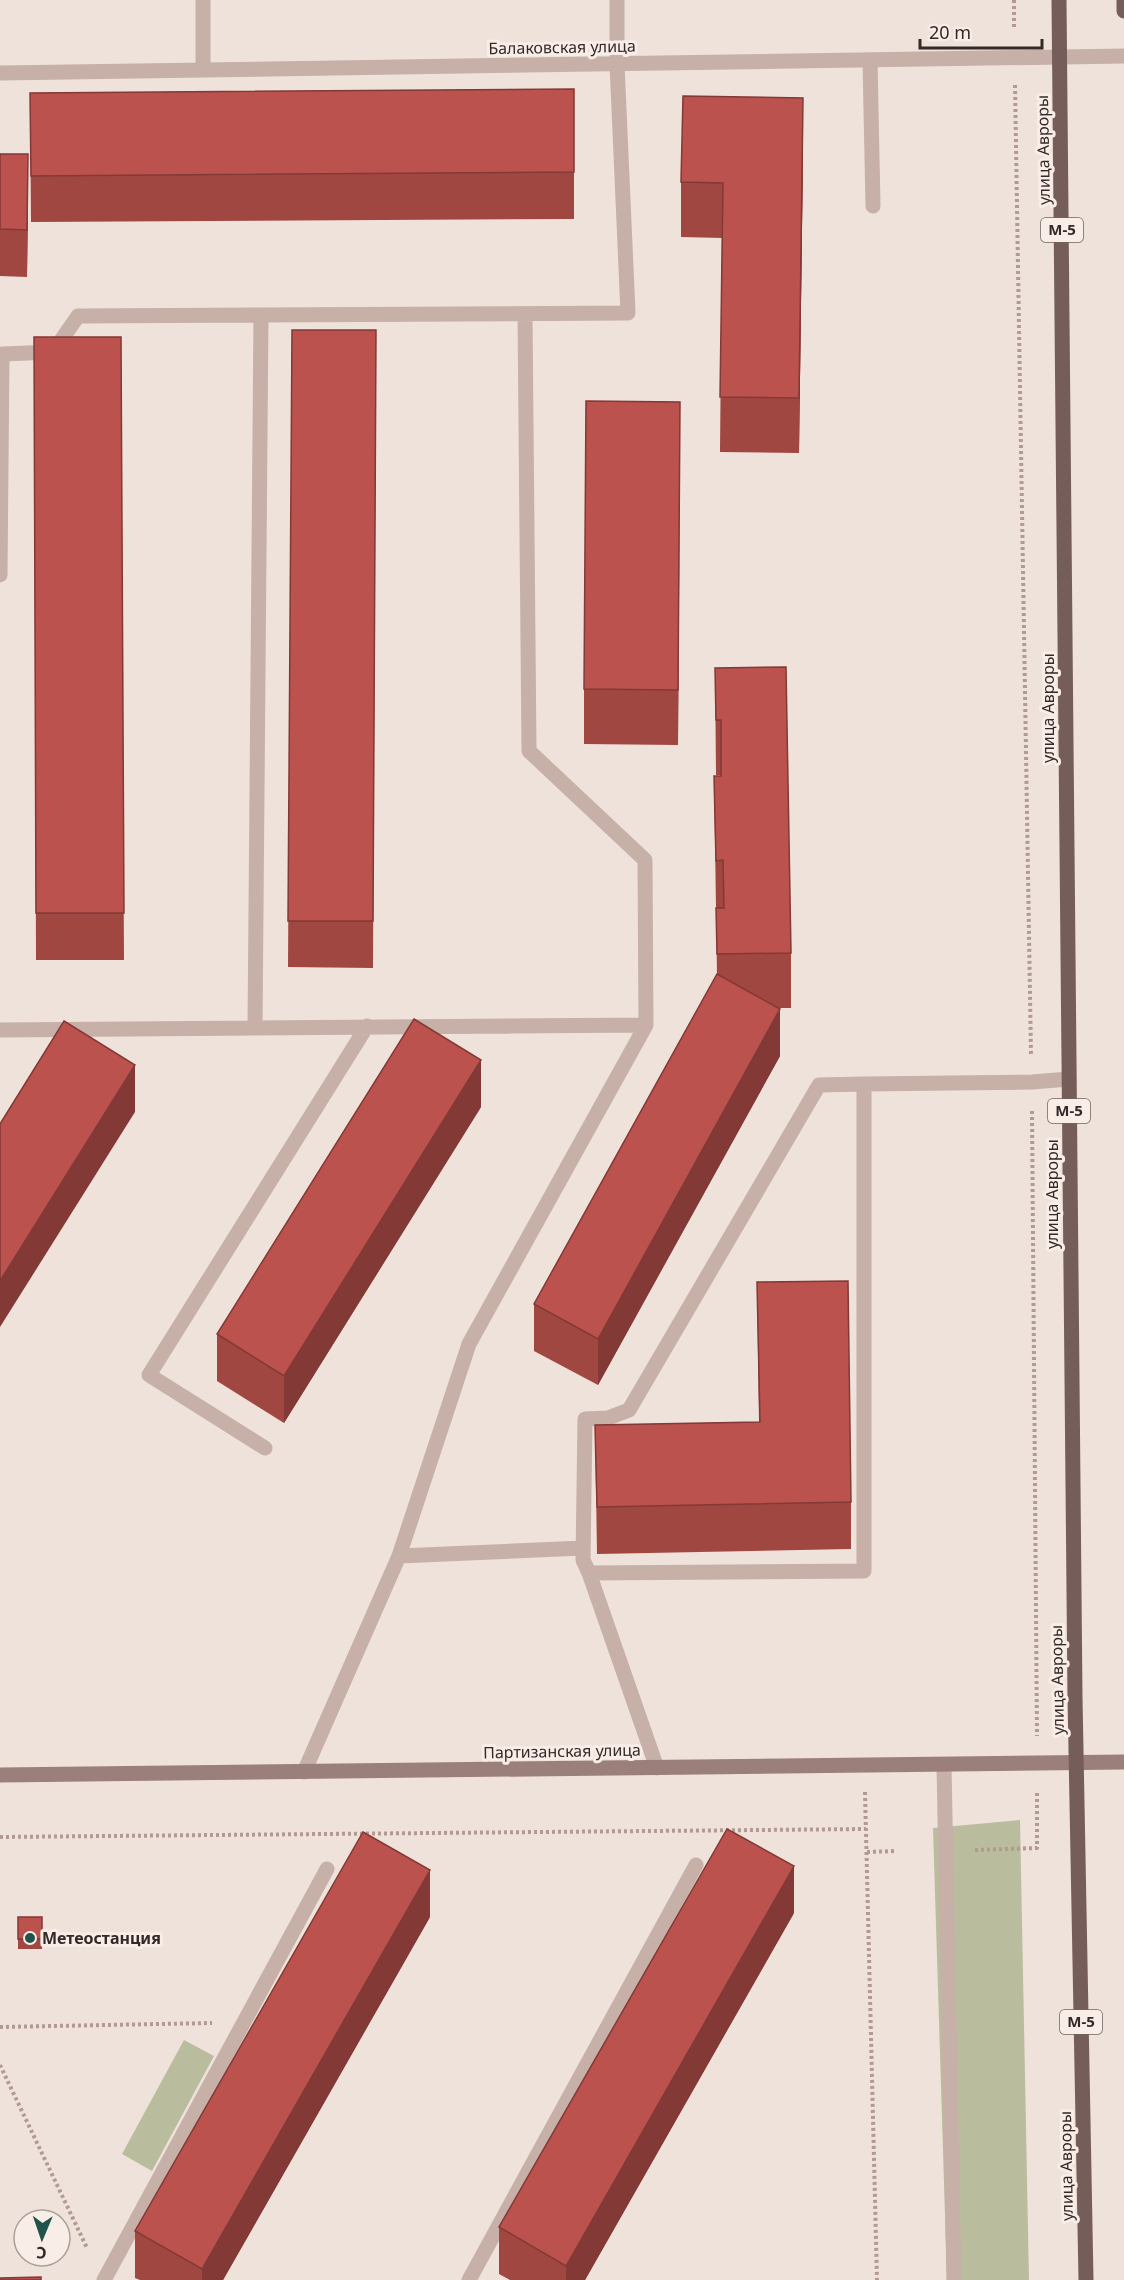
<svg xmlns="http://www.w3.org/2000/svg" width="1124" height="2280" font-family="'Noto Sans',sans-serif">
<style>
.green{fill:#b9bd9d}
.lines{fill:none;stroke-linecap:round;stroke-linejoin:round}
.path{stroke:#b29a93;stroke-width:4;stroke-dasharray:3 3;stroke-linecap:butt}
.lane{stroke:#c6b0a8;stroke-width:15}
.street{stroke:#c6b0a8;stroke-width:15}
.secondary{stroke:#9a7f7a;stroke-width:15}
.primary{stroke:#755e5a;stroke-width:15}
.wall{fill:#a14742}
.shaded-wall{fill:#833936}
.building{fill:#bb524d;stroke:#833936;stroke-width:1.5}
.poi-dot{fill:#21524b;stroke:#f8ede7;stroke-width:2}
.labels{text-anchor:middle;stroke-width:6;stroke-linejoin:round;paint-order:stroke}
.shield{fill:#f8ede7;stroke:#6f6461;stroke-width:1.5}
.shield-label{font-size:15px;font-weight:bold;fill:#342928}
.street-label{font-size:16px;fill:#342928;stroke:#f8ede7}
.poi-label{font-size:16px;font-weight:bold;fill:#342928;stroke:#f8ede7;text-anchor:start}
</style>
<rect width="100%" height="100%" fill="#efe2db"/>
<path class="green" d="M1020,1820L1029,2280H947L933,1828Z
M184,2040L214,2056L152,2171L122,2154Z"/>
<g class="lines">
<path class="path" d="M1014,0V29
M1015,85L1031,1055
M1032,1111L1037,1736
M865,1792L877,2280
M0,1837L866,1829
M975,1850L1037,1848V1792
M867,1852L896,1851
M0,2027L212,2023
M0,2065L87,2248"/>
<path class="lane" d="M870,61L873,206
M0,575L2,354L53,352L78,316L261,315
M255,1028L261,315L628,313L617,64
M0,1030L646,1025L645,860L529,751L525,314
M265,1448L149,1375L367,1026
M399,1556L469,1344L646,1025
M589,1573L583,1560L585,1419L608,1418L629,1410L819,1085L864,1084
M944,1765L954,2280
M657,1768L589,1573L864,1571V1084L1032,1082L1069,1079
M304,1772L399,1556L583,1548
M104,2280L327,1869
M469,2280L696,1865"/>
<path class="street" d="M203,0V70
M617,0V64
M0,73L1124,56"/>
<path class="secondary" d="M0,1775L1124,1762"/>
<path class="primary" d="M1059,0L1075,1697L1086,2280
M1124,0V11"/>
</g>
<path class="wall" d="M574,89V219L31,222L30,93Z
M803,153L799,453L720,452L722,238L681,237V182Z
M0,154L28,201L27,277L0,276Z
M292,330H376L373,968L288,967Z
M34,337H121L124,960H36Z
M680,402L678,745L584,744V689Z
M715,668L791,953V1008H779L780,1056L598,1385L534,1351V1304L717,975L714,776H721V775H716Z
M481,1107L284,1423L217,1381V1334Z
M757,1282L851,1502V1549L597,1554L595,1425L759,1422Z
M794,1913L585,2280H510L499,2274V2227Z
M18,1917H42V1949H18Z
M430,1917L223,2280H140L135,2278V2231Z"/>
<path class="shaded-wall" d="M803,98V153L799,453V398Z
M28,154V201L27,277V230Z
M680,457L678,745V690Z
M780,1009V1056L598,1385V1339Z
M481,1060V1107L284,1423V1376Z
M135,1065V1112L0,1327V1281Z
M794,1866V1913L585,2280H566V2266Z
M430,1870V1917L223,2280H202V2269Z"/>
<path class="building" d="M574,89V172L31,176L30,93Z
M683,96L803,98L799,398L720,397L723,183L681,182Z
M0,154H28L27,230L0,229Z
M292,330H376L373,921H288Z
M34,337H121L124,913H36Z
M586,401L680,402L678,690L584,689Z
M786,667L791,953L717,954L716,908H724L723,860L716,861L714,776H721V720H716L715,668Z
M717,974L780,1009L598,1339L534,1304Z
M414,1019L481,1060L284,1376L217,1334Z
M64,1021L135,1065L0,1281V1124Z
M848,1281L851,1502L597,1507L595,1425L760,1422L757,1282Z
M727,1829L794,1866L566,2266L499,2227Z
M363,1832L430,1870L202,2269L135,2231Z
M18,1917H42V1939H18Z
M41,2277V2280H0V2278Z"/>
<circle class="poi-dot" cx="30" cy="1938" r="6"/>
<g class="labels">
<g class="shield">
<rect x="1041" y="218" width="42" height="24" rx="4.5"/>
<rect x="1048" y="1099" width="42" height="24" rx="4.5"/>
<rect x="1060" y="2010" width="42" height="24" rx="4.5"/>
</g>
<g class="shield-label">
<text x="1062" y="235">М-5</text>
<text x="1069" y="1116">М-5</text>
<text x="1081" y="2027">М-5</text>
</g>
<g class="street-label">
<text transform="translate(562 47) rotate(-1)" y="6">Балаковская улица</text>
<text transform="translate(1043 150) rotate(-91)" y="6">улица Авроры</text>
<text transform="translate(1048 708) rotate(-90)" y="6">улица Авроры</text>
<text transform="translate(1052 1194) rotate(-90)" y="6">улица Авроры</text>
<text transform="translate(1057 1680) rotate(-91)" y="6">улица Авроры</text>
<text transform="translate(562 1751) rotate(-1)" y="6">Партизанская улица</text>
<text transform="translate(1066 2166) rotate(-91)" y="6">улица Авроры</text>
</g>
<g class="poi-label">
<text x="42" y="1944">Метеостанция</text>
</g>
</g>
<g transform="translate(42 2238) rotate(182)"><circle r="28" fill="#f8ede7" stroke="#aa9f9b" stroke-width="1.5"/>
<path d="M0-4.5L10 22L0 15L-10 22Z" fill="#21524b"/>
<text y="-9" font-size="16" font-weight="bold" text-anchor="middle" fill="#342928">С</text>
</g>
<path d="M920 39v9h122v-9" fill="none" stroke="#342928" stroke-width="3"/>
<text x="929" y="39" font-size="18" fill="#342928" stroke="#f8ede7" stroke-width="4.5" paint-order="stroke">20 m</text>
</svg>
